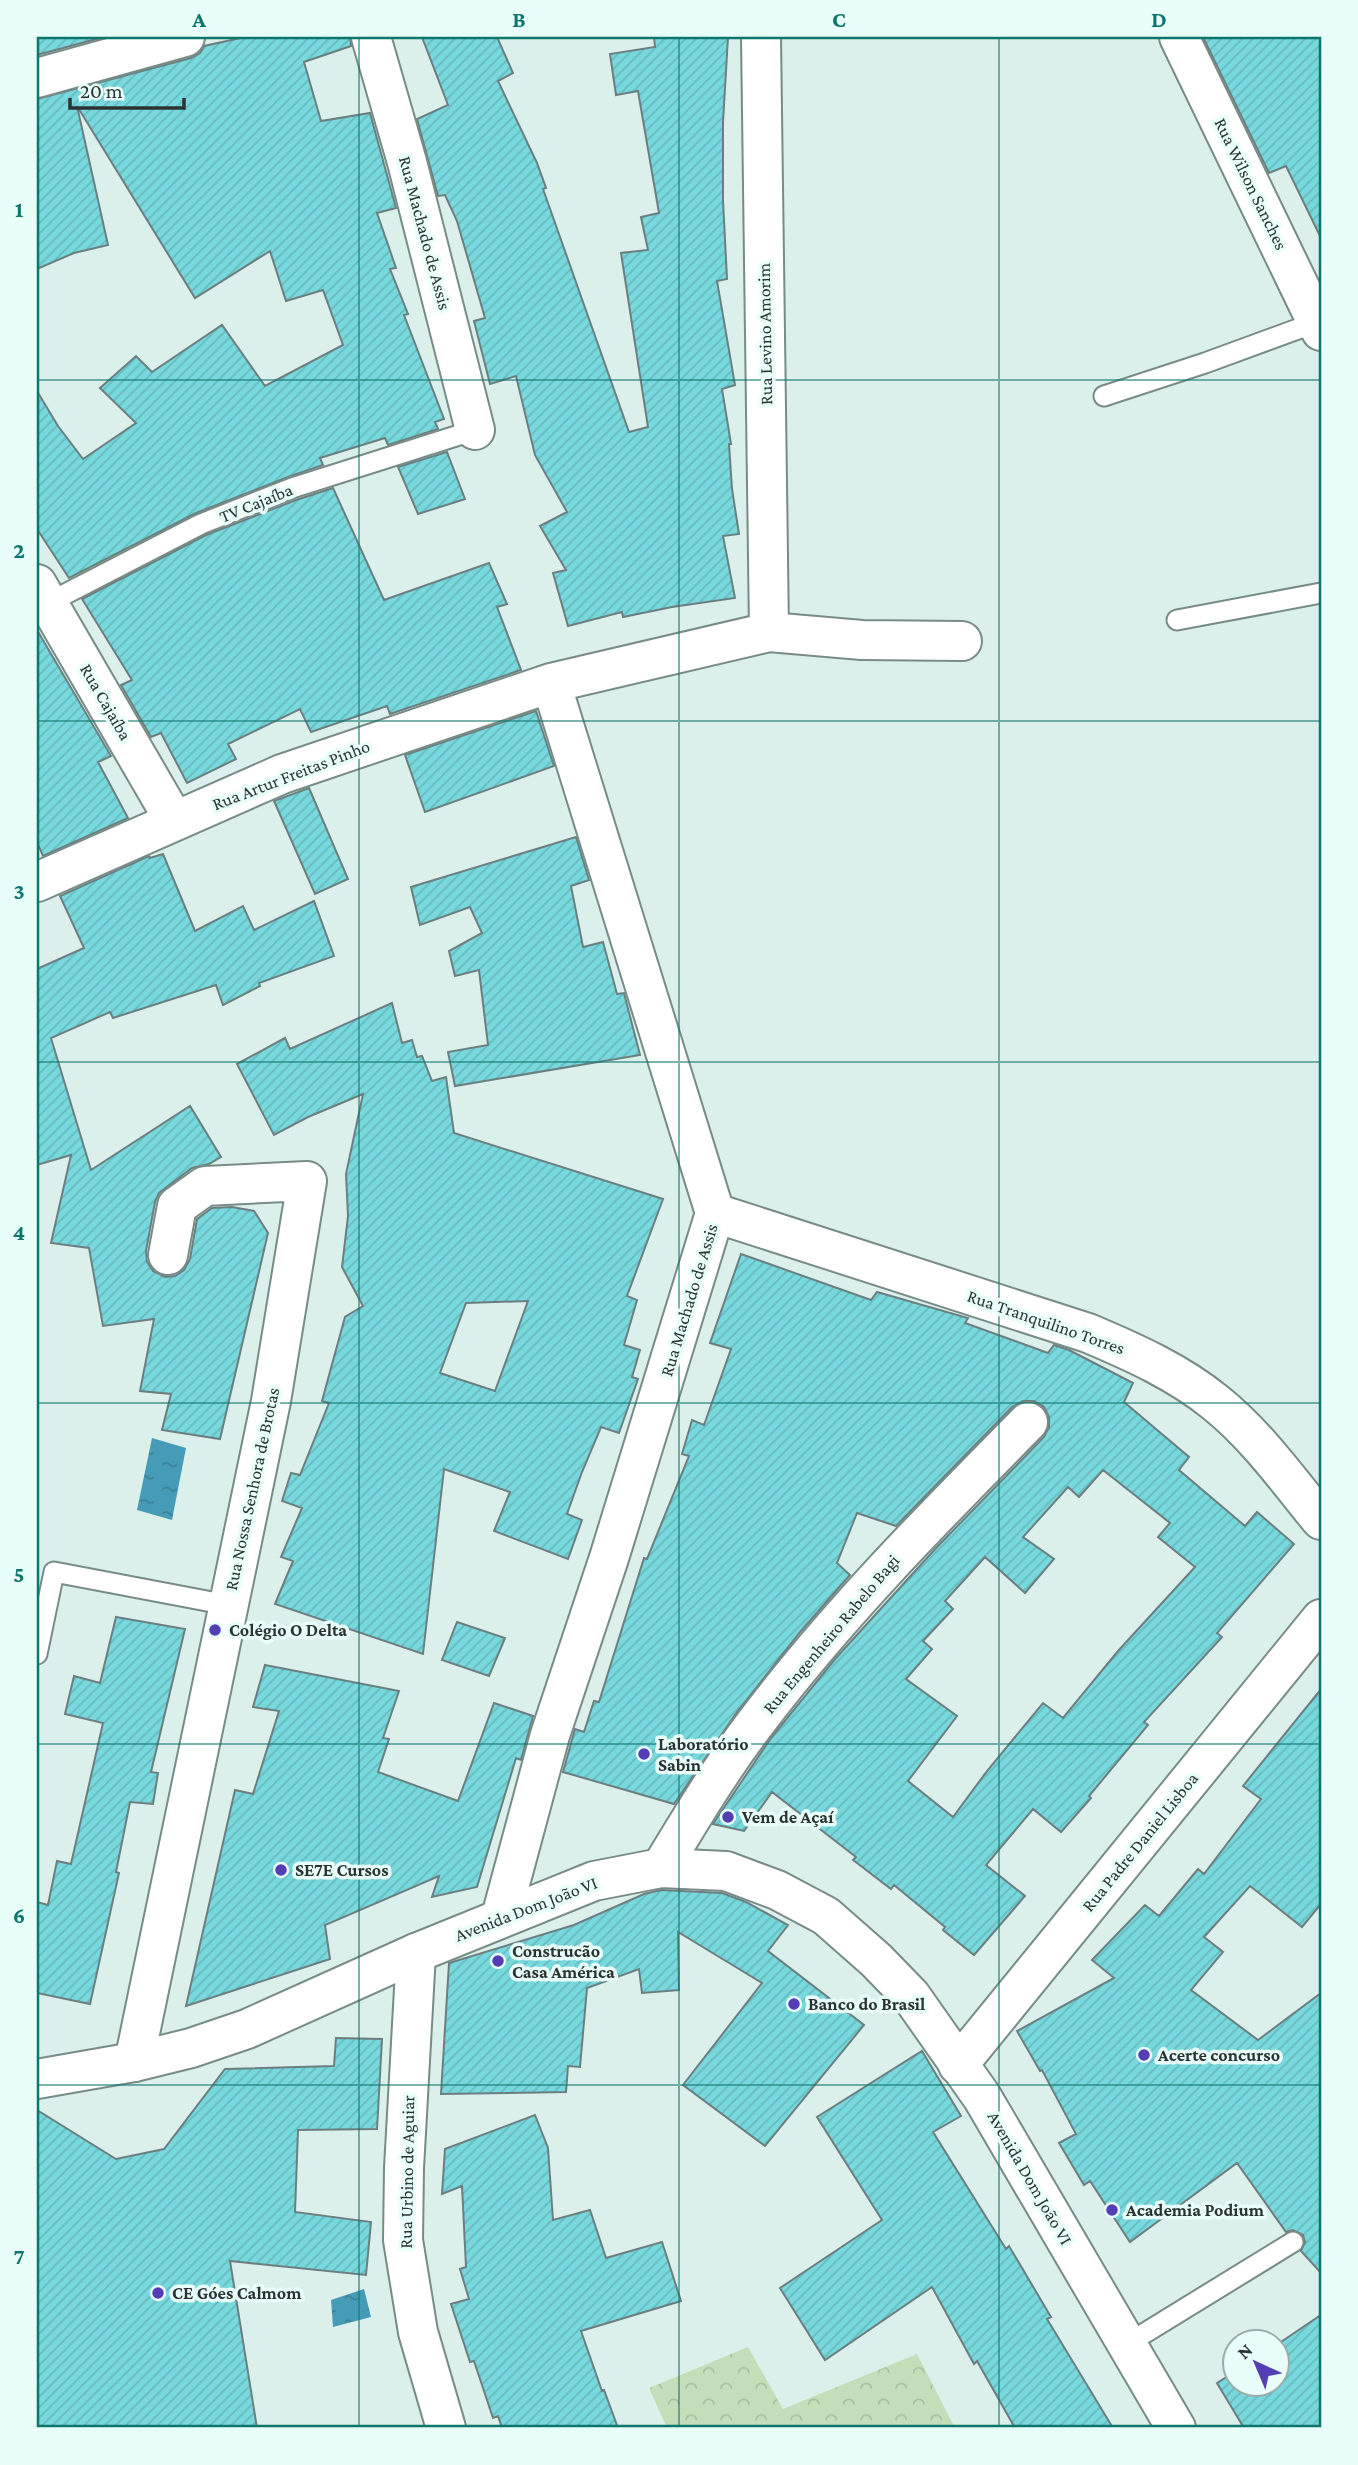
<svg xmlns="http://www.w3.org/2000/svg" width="1358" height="2465" font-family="'Crimson Pro',serif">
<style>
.forest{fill:url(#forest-crowns)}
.water{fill:url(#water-ripples)}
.building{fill:url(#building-hatch);stroke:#6b7f80;stroke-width:2;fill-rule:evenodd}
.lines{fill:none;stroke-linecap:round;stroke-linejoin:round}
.service-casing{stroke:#788c87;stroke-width:23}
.minor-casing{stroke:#788c87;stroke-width:42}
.secondary-casing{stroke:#788c87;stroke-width:42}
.service{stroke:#fff;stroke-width:19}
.minor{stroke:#fff;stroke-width:38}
.secondary{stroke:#fff;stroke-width:38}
.grid{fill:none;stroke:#0f766e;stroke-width:2;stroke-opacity:0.55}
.poi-dot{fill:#543eb6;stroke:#e8fef8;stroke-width:2.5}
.labels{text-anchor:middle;stroke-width:7;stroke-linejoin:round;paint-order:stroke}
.street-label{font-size:18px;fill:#2b3331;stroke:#e8fef8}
.poi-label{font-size:18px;font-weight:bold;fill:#2b3331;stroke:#e8fef8;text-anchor:start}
.neatline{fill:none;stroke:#0f766e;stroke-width:2.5}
.grid-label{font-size:23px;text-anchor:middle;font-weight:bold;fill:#0f766e}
</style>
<defs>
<pattern id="forest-crowns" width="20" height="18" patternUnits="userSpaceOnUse" patternTransform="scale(1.75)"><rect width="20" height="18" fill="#c5deba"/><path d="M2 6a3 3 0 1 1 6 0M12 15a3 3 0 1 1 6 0" fill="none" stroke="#a9bfa0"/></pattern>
<pattern id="water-ripples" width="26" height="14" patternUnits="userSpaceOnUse" patternTransform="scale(1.75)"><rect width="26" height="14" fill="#469cb7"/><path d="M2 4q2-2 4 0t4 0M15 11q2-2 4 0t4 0" fill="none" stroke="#3b8095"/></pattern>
<pattern id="building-hatch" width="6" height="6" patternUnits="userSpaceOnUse" patternTransform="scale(1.75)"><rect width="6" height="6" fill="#77d8dd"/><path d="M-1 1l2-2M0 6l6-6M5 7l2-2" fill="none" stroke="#67babe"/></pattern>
</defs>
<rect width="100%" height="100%" fill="#dbf0eb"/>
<path class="forest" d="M748,2347L783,2409L917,2354L955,2428H667L649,2388Z"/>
<path class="water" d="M152,1438L186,1448L172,1520L137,1510Z
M364,2289L371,2317L333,2327L331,2300Z"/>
<path class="building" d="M37,37H104L37,55Z
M245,37H350L351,46L304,62L321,121L370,113L396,208L377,213L396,268L390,269L408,314L404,315L444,419L435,422L438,429L388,445L385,438L320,458L323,465L288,477L196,513L69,578L37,529V391L58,426L83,459L136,423L100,388L136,356L152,372L222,325L265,386L343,345L323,290L286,301L270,251L195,298L77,106L108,245L74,253L37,269V99L191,58L200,53L204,46Z
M422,37H497L513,73L498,81L537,163L546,188L543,189L629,432L648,427L621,253L648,250L641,217L659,213L638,91L616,95L610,54L655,47L654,37H728L723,122V200L727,279L717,281L735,385L722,389L731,444H729L732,489L739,534L723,536L735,598L672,607L623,617L622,612L568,626L553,573L566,570L540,526L567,512L535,455L516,376L490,384L474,321L485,318L457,221L445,195L438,196L417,119L448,105Z
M1203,37H1321V238L1286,166L1269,173Z
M447,452L465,499L418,514L398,467Z
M333,488L384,600L489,563L507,604L497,607L521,670L390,714L387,706L311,732L300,709L228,744L236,759L187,783L161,733L151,737L121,685L132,680L82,599L206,535L296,500Z
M37,630L111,756L98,762L128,818L43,856L37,842Z
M536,711L554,766L425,812L405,755Z
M309,788L348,879L315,894L274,801Z
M576,837L589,880L571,886L583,947L603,942L617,994L624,993L640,1055L455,1086L448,1052L488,1045L479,970L455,976L449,951L482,933L470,907L420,925L411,887Z
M163,854L195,931L243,906L254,930L314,901L334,956L259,983L260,986L223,1005L216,985L113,1018L110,1012L51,1038L91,1170L190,1106L221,1157L209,1164L192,1168L159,1193L155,1202L146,1251L147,1262L153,1271L165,1277L175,1276L184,1270L190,1259L197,1219L212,1208L232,1207L254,1211L268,1233L220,1439L162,1430L171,1394L140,1391L154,1319L103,1326L89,1248L51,1243L71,1155L37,1165V969L84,948L60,896L149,856L150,858Z
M392,1003L402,1043L412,1040L417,1057L422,1056L432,1081L446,1077L454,1133L663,1199L627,1296L637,1300L624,1345L640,1350L632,1377L638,1379L619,1433L601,1427L582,1472L567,1514L582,1520L568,1559L494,1531L510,1492L444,1469L423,1654L275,1604L293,1561L281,1557L302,1508L282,1501L291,1473L300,1475L329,1403L322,1401L345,1317L363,1306L342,1267L348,1216L346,1174L363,1094L308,1117L274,1135L237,1064L285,1038L290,1049ZM528,1301L495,1391L440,1373L466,1303Z
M741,1254L871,1300L877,1292L968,1318L965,1323L1048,1353L1054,1345L1069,1350L1133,1383L1124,1402L1189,1457L1179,1470L1245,1526L1257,1512L1294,1544L1217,1633L1222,1637L1144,1722L1148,1725L1089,1796L1091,1798L1061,1832L1033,1809L986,1865L1025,1896L974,1955L943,1930L945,1927L894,1885L891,1889L853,1860L856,1857L772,1792L744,1831L713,1824L771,1738L835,1659L937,1547L1044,1437L1049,1427V1417L1044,1407L1034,1401H1023L1012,1407L896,1526L857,1513L837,1563L850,1575L801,1631L737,1712L674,1804L563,1772L575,1729L584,1732L594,1701L599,1702L644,1558L647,1559L689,1456L682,1454L692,1420L704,1425L731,1349L710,1343ZM1103,1470L1170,1523L1158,1537L1195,1567L1118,1651L1063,1718L1043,1703L987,1771L953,1817L908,1781L957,1716L906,1679L932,1649L923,1641L953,1609L945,1601L985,1557L1025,1593L1054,1559L1023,1537L1068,1487L1079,1497Z
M116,1617L185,1629L151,1772L158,1773L153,1804L130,1802L116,1872L119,1873L90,2004L37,1993V1902L48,1905L57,1861L71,1864L103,1723L65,1714L74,1676L100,1683Z
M457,1622L505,1638L489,1676L442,1660Z
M265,1665L399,1691L383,1738L389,1739L378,1772L458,1801L494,1703L533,1716L521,1760L516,1758L477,1887L432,1897L439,1876L325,1925L330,1959L186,2006L235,1790L253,1794L279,1711L253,1707Z
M1321,1689V1904L1302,1927L1250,1886L1204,1937L1223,1952L1191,1990L1258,2040L1321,1993V2273L1301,2251L1305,2242L1303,2235L1293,2230L1286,2232L1237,2163L1130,2242L1090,2181L1084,2185L1059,2143L1076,2134L1042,2070L1040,2071L1017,2031L1114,1978L1092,1960L1145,1905L1159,1916L1198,1869L1204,1874L1261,1799L1243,1786Z
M661,1890L722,1893L746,1902L788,1925L768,1951L864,2025L765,2146L683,2085L762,1983L678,1932L679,1990L642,1993L639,1969L587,1988L580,2067L568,2066L566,2092L441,2094L449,1963L574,1925L644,1894Z
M336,2038L382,2039L377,2129L298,2130L295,2212L371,2222L366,2275L230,2261L257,2428H37V2110L116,2159L164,2149L225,2069L334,2066Z
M922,2051L961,2116L933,2132L1006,2249L1009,2246L1051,2317L1047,2319L1113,2428H1015L977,2361L974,2364L932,2287L825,2360L780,2288L882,2220L817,2117Z
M535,2115L548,2148L553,2220L590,2210L606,2258L662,2242L681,2301L581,2331L602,2391L604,2390L618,2428H502L498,2416L493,2418L474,2361L470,2362L451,2304L469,2299L460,2269L466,2267L462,2186L442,2194L445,2149Z
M1321,2315V2428H1244L1217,2383L1236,2371V2384H1278V2344Z"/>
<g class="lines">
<defs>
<path id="service" d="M1104,396L1205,363L1317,322
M48,603L201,524L292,488L475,430
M1177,620L1321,593
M37,1654L54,1572L228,1605
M1127,2344L1293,2242"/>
<path id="minor" d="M371,37L407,162L475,430
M761,37L769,632
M1179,37L1321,331
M37,78L185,37
M37,584L174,820
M37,882L282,774L551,683L769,632L862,640L962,641
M715,1213L1088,1333C1133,1352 1178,1372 1216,1403C1257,1436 1288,1480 1321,1520
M661,1868C690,1820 720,1770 754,1725C836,1616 932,1519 1028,1422
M501,1917L550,1735L609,1558L715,1213L551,683
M416,1953L404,2168L403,2240L418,2332L446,2428
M134,2062L271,1401L307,1181L205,1186L177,1206L168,1255
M958,2065L1321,1619"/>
<path id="secondary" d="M37,2079L134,2062L191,2048L247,2029L416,1953L594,1881L661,1868L726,1871L777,1890L826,1916L876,1960L911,1996L982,2097L1176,2428"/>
</defs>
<use href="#service" class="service-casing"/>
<use href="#minor" class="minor-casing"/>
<use href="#secondary" class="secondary-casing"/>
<use href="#service" class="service"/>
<use href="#minor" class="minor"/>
<use href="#secondary" class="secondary"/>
</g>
<path class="grid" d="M359,37V2428M679,37V2428M999,37V2428M37,380H1321M37,721H1321M37,1062H1321M37,1403H1321M37,1744H1321M37,2085H1321"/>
<g class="poi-dot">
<circle cx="215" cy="1630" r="7"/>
<circle cx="644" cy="1754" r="7"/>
<circle cx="728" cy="1817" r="7"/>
<circle cx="281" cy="1870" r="7"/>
<circle cx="498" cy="1961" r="7"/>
<circle cx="794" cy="2004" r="7"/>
<circle cx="1144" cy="2055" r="7"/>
<circle cx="1112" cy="2210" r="7"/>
<circle cx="158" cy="2293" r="7"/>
</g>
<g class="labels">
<g class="street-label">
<text transform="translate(1251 184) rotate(64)" y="6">Rua Wilson Sanches</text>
<text transform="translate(425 233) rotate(75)" y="6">Rua Machado de Assis</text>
<text transform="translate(765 334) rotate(-91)" y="6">Rua Levino Amorim</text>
<text transform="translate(256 503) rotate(-22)" y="6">TV Cajaíba</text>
<text transform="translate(106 702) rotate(60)" y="6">Rua Cajaíba</text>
<text transform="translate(291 775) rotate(-21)" y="6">Rua Artur Freitas Pinho</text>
<text transform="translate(689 1300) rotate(-73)" y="6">Rua Machado de Assis</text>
<text transform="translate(1046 1322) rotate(19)" y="6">Rua Tranquilino Torres</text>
<text transform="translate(252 1489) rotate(-78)" y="6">Rua Nossa Senhora de Brotas</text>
<text transform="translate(831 1634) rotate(-50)" y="6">Rua Engenheiro Rabelo Bagi</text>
<text transform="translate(1140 1842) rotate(-51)" y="6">Rua Padre Daniel Lisboa</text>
<text transform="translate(526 1909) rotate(-21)" y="6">Avenida Dom João VI</text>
<text transform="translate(407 2172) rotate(-89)" y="6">Rua Urbino de Aguiar</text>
<text transform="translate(1030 2178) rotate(60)" y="6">Avenida Dom João VI</text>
</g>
<g class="poi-label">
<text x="229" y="1636">Colégio O Delta</text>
<text x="658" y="1750">Laboratório<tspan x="658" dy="21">Sabin</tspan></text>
<text x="742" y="1823">Vem de Açaí</text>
<text x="295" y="1876">SE7E Cursos</text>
<text x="512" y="1957">Construcão<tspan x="512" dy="21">Casa América</tspan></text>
<text x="808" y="2010">Banco do Brasil</text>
<text x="1158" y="2061">Acerte concurso</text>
<text x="1126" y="2216">Academia Podium</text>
<text x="172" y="2299">CE Góes Calmom</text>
</g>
</g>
<rect width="1358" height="2465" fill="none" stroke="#e8fef8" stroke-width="77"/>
<g transform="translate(1256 2363) rotate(316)"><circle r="33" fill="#e8fef8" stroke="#9cada8" stroke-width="2"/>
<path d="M0-5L12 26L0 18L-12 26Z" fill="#543eb6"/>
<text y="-10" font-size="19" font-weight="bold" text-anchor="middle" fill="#2b3331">N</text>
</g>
<path d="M70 98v10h114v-10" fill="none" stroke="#2b3331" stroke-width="3.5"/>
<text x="80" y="98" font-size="21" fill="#2b3331" stroke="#e8fef8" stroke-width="5" paint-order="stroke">20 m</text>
<rect x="38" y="38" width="1282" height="2388" class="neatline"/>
<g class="grid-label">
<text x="199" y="27">A</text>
<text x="519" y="27">B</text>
<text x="839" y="27">C</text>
<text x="1159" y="27">D</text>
<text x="19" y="217">1</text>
<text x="19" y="558">2</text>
<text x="19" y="899">3</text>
<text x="19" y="1240">4</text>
<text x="19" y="1582">5</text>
<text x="19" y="1923">6</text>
<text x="19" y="2264">7</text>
</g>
</svg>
